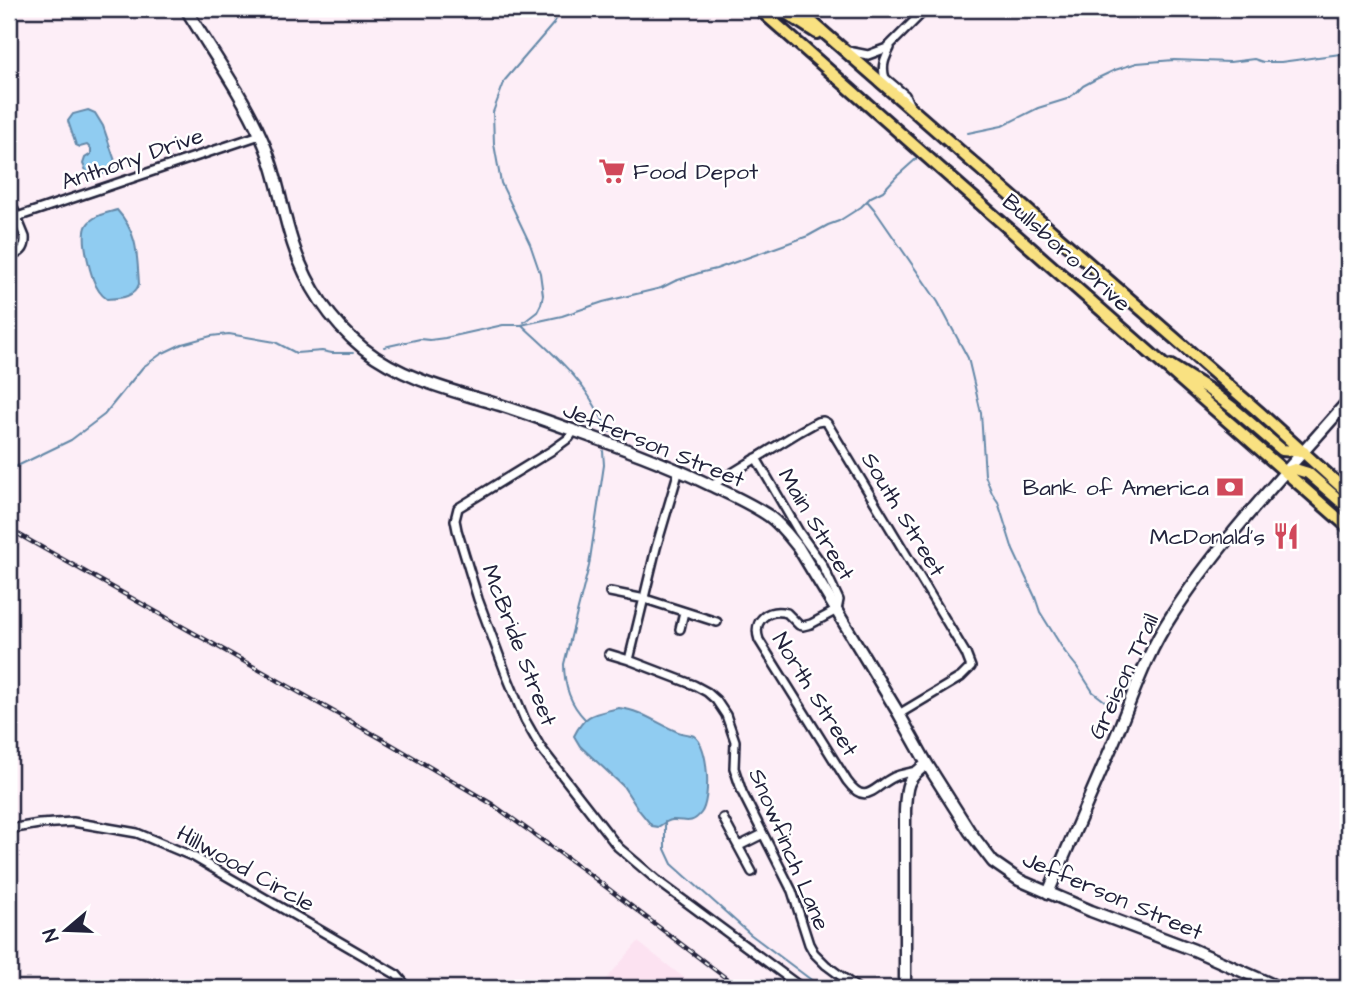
<svg xmlns="http://www.w3.org/2000/svg" width="1357" height="997" font-family="'Architects Daughter',sans-serif">
<style>
.built{fill:#fce2f1}
.water{fill:#90ccf1;stroke:#6488a8;stroke-width:2}
.lines{fill:none;stroke-linecap:round;stroke-linejoin:round}
.stream{stroke:#6488a8;stroke-width:2}
.street-casing{stroke:#22223b;stroke-width:12}
.secondary-casing{stroke:#22223b;stroke-width:15}
.primary-casing{stroke:#22223b;stroke-width:16}
.street{stroke:#fff;stroke-width:7}
.secondary{stroke:#fff;stroke-width:10}
.primary{stroke:#f9e181;stroke-width:10}
.rail-casing{stroke:#22223b;stroke-width:4.5}
.rail{stroke:#fff;stroke-width:2;stroke-dasharray:5;stroke-linecap:butt}
.labels{text-anchor:middle;stroke-width:5;stroke-linejoin:round;paint-order:stroke}
.street-label{font-size:23px;fill:#22223b;stroke:#fff}
.poi-label{font-size:23px;fill:#22223b;stroke:#fff;text-anchor:end}
</style>
<rect width="100%" height="100%" fill="#fdeef7"/>
<filter id="ink" filterUnits="userSpaceOnUse"><feTurbulence type="fractalNoise" baseFrequency=".0143" numOctaves="2"/><feDisplacementMap in="SourceGraphic" scale="14" xChannelSelector="R" yChannelSelector="G"/><feConvolveMatrix kernelMatrix="1 2 1 2 8 2 1 2 1" color-interpolation-filters="sRGB"/></filter>
<g filter="url(#ink)">
<path class="built" d="M638,942L697,988H599Z"/>
<path class="water" d="M88,110L95,113L103,126L115,161L112,171L93,177H89L83,164L85,158L91,154V149L87,145L80,147L76,145L68,121L73,114Z
M117,210C138,233 137,255 139,284C134,298 120,298 107,299C104,297 101,294 99,291C91,280 80,237 87,225C93,215 107,213 117,210Z
M619,708C641,710 658,724 678,732C683,734 690,734 694,736C709,745 711,800 701,813C691,826 684,819 672,820C666,821 663,824 658,827L652,826L638,809L623,786L580,746L574,736C586,712 595,714 619,708Z"/>
<g class="lines">
<path class="stream" d="M968,133L1002,126L1038,108L1067,99L1077,92L1083,86L1096,79L1115,70L1137,63L1174,60L1230,62L1254,59L1263,62H1281L1348,53
M868,202L874,209L938,302L968,358L981,413L985,475L992,493L998,502L1013,550L1035,597L1040,612L1065,652L1077,667L1093,692L1106,702
M524,322L537,312L541,304L543,295L540,273L530,244L501,183L494,144L493,112L505,80L554,23L561,9
M522,325C543,345 567,365 584,389C594,402 601,418 610,432
M384,347L420,339L430,340L445,338L503,325H521L562,316L603,302L661,288L675,281L699,273L716,269L808,236L828,225L839,221L861,207L871,197L883,191L897,176L916,159
M9,470L71,440L104,415L143,367L161,354L182,344L211,336L229,334L275,342L296,353L322,351L332,353H353
M585,719C570,704 564,686 564,664L589,566L604,465L603,451
M665,822V849L672,864L750,934L822,988"/>
<defs>
<path id="street" d="M890,48C885,58 881,66 885,78L905,95L909,104
M848,51L868,55L887,48L926,9
M9,198L25,237C26,250 20,253 9,257
M17,217L260,135
M574,431L569,438L551,451L458,508L455,520L457,530L478,599L506,674L525,720L541,748L618,847L659,882L802,988
M756,458L799,532L822,564L839,600L837,610L811,624L803,626L799,625L787,613C768,608 752,620 759,640L847,781C866,807 873,787 894,777C900,774 908,773 916,771
M711,486L799,432L817,422L823,421L827,423L966,654L971,667L961,677L899,714
M610,592L645,599L717,622
M680,629L684,612
M609,654L629,660L694,685L707,692L716,700L726,715L735,741L734,768L742,792L792,891L809,944L814,953L826,965L857,988
M629,660L656,548L679,470
M723,818L752,872
M9,829L39,824L73,822L137,833L194,857L397,975L408,988
M739,846L763,834"/>
<path id="secondary" d="M186,9C211,51 241,92 261,137C277,172 281,208 293,244C306,284 330,321 363,348C402,379 453,391 500,405C525,413 550,422 575,431C620,447 665,463 708,484C729,494 750,503 769,516C781,525 789,536 798,547L899,714L927,764L970,832L993,862L1019,880L1091,911L1194,950L1280,988
M1048,893C1070,842 1092,791 1114,741C1132,698 1146,654 1172,615C1221,539 1289,469 1348,401
M905,988V811C906,787 906,778 927,764"/>
<path id="primary" d="M759,9L1348,527
M780,9L817,33
M797,9L1259,412L1348,493
M1171,366L1208,389L1233,408L1282,450L1304,452
M1286,472L1295,469L1308,473L1348,508"/>
</defs>
<use href="#street" class="street-casing"/>
<use href="#secondary" class="secondary-casing"/>
<use href="#primary" class="primary-casing"/>
<use href="#street" class="street"/>
<use href="#secondary" class="secondary"/>
<use href="#primary" class="primary"/>
<defs>
<path id="rail" d="M9,529L382,739L492,804L585,871L739,988"/>
</defs>
<use href="#rail" class="rail-casing"/>
<use href="#rail" class="rail"/>
</g>
</g>
<defs>
<symbol id="supermarket-bare" viewBox="-9 -9 18 18"><path d="M-6-5.5h2.5l.6 2H6L4.5 2H-2.5L-4.4-4H-6ZM-1.5 3.2a1.3 1.3 0 1 0 .1 0ZM3 3.2a1.3 1.3 0 1 0 .1 0Z" fill="#d1495b" stroke="#fff" stroke-width="2.5" paint-order="stroke"/></symbol>
<symbol id="bank-bare" viewBox="-9 -9 18 18"><path d="M-6-4H6V4H-6ZM0-2.3a2.3 2.3 0 1 0 0 4.6a2.3 2.3 0 1 0 0-4.6Z" fill="#d1495b" stroke="#fff" stroke-width="2.5" paint-order="stroke"/></symbol>
<symbol id="restaurant-bare" viewBox="-9 -9 18 18"><path d="M-5-6h1v4h1v-4h1v4h1v-4h1v5L-1.5 .5V6h-2V.5L-5-1ZM5-6V6H3V1.5H1.5Q1.5-4 5-6Z" fill="#d1495b" stroke="#fff" stroke-width="2.5" paint-order="stroke"/></symbol>
</defs>
<g fill-rule="evenodd">
<use href="#supermarket-bare" x="593" y="152" width="38" height="38"/>
<use href="#bank-bare" x="1211" y="468" width="38" height="38"/>
<use href="#restaurant-bare" x="1267" y="517" width="38" height="38"/>
</g>
<g class="labels">
<g class="street-label">
<text transform="translate(132 158) rotate(-19)" y="8">Anthony Drive</text>
<text transform="translate(1067 252) rotate(42)" y="8">Bullsboro Drive</text>
<text transform="translate(654 444) rotate(22)" y="8">Jefferson Street</text>
<text transform="translate(904 514) rotate(59)" y="8">South Street</text>
<text transform="translate(817 524) rotate(59)" y="8">Main Street</text>
<text transform="translate(520 645) rotate(69)" y="8">McBride Street</text>
<text transform="translate(1123 676) rotate(-65)" y="8">Greison Trail</text>
<text transform="translate(816 694) rotate(58)" y="8">North Street</text>
<text transform="translate(790 849) rotate(67)" y="8">Snowfinch Lane</text>
<text transform="translate(246 868) rotate(29)" y="8">Hillwood Circle</text>
<text transform="translate(1113 895) rotate(23)" y="8">Jefferson Street</text>
</g>
<g class="poi-label">
<text x="633" y="179" text-anchor="start">Food Depot</text>
<text x="1209" y="495">Bank of America</text>
<text x="1265" y="544">McDonald's</text>
</g>
</g>
<rect width="1357" height="997" fill="none" stroke="#fff" stroke-width="35"/>
<rect x="18" y="18" width="1322" height="962" fill="none" stroke="#22223b" stroke-width="2.5" filter="url(#ink)"/>
<g transform="translate(66 930) rotate(251)" stroke="#ffffff" stroke-width="5" paint-order="stroke">
<path d="M0-5L12 26L0 18L-12 26Z" fill="#22223b"/>
<text y="-10" font-size="19" font-weight="bold" text-anchor="middle" fill="#22223b">N</text>
</g>
</svg>
